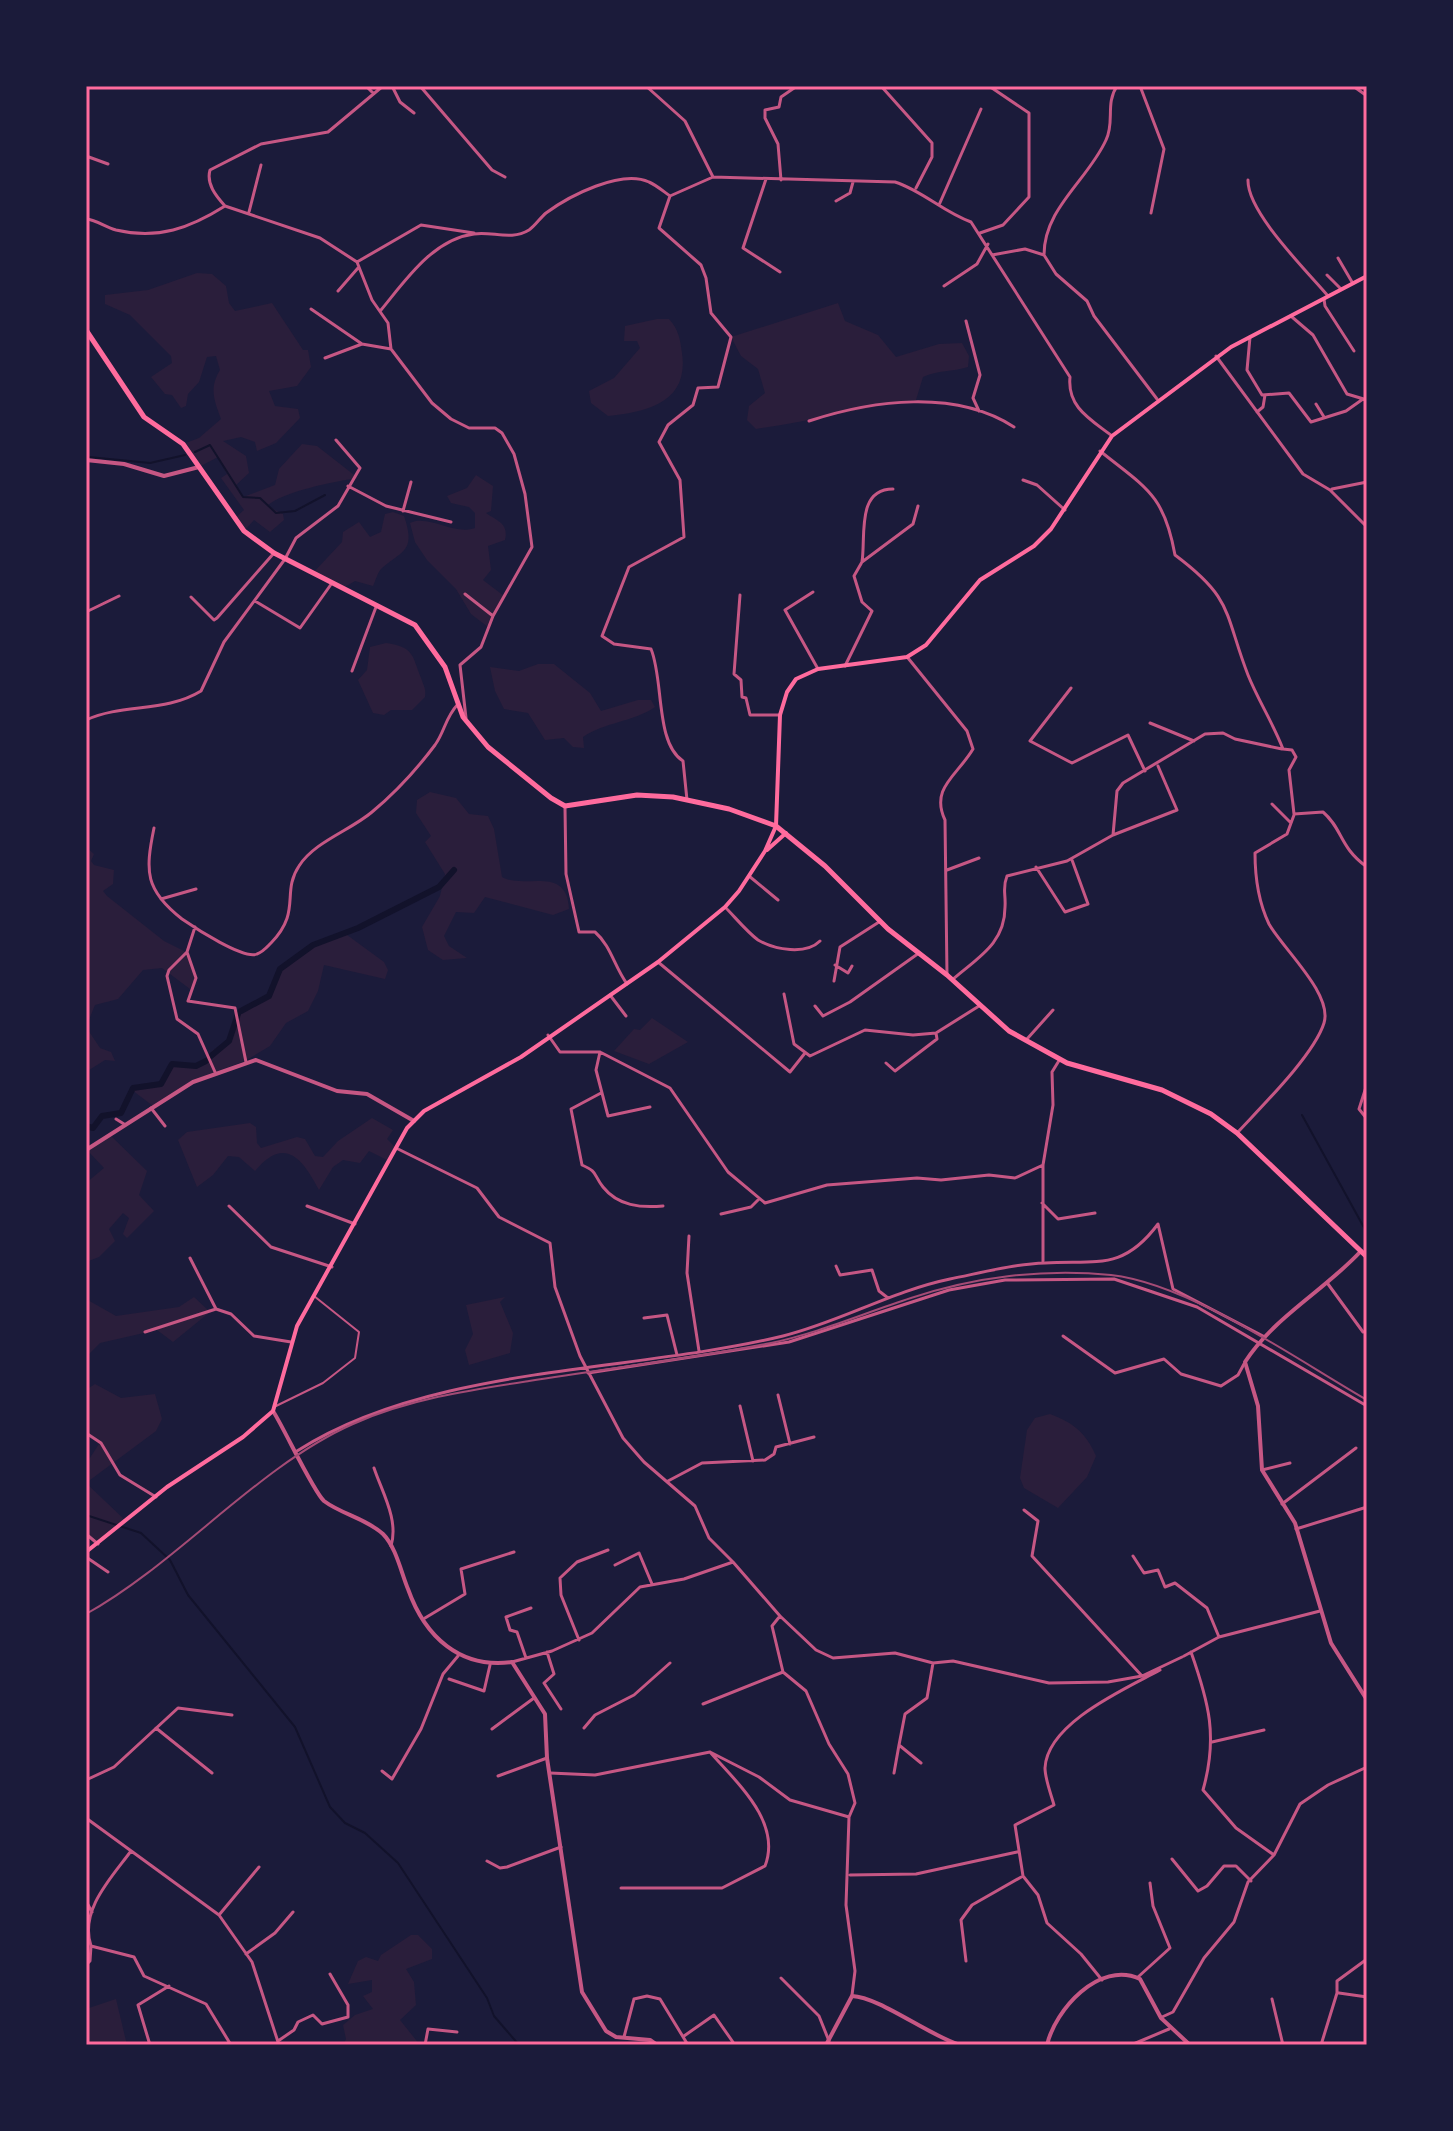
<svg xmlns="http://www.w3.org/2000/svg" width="1453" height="2131" font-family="'PT Sans Narrow',sans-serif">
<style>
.green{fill:#2a1e3b}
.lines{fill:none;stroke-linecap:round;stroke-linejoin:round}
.stream{stroke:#12122b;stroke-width:2}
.canal{stroke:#12122b;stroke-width:6}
.service{stroke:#c65784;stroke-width:2}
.minor{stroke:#c65784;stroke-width:3}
.tertiary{stroke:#c65784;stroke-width:4}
.secondary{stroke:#ff6b9d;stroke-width:4}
.primary{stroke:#ff6b9d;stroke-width:5}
.rail{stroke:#a44b75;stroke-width:2}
.neatline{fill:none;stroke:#ff6b9d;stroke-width:3}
</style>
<rect width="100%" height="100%" fill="#1b1b3a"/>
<path class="green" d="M197,273L212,274L226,286L229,303L235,311L272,303L303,350H308L311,367L297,386L269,391L275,406L298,409L300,418L276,443L257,451L255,442L241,437L223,441L246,456L249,473L236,485L243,497L275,485L279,469L302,444L317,446L358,478C336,481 281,492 267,506L283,514L284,520L270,532L254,520L244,531L234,519L244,510L221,478L227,474L218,457L199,467L183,444L199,438L221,419C214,400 209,388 220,370L216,356L207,357L199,382L188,394L186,406L181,408L172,395L165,394L151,377L172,363L171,356L130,315L105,304V295L148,290Z
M838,303L845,321L878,335L896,357L939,344L962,343L969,356L968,367C952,372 938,370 923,377L916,400C862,408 810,421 756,429L747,420L749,406L765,393L758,369L741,356L731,337Z
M657,319H669C679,330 680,339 682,353C689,402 648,412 608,416L591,403L589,391L614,378L640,348L637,341H624L625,326Z
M476,475L493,486L491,511L486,513C497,521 509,523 505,540L488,546L491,570L483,580L504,596L488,627L471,614L456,589L427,560L415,542L410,523C429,514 454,536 475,528V513L469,507L451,503L447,496L467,488Z
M393,512L404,516C416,551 403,550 382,568C378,571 375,582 373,586L355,581L343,588L313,573L342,542L343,532L359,522L370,537L381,532L385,514Z
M386,643C414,647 412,655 421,678C424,687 426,688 425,697L412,710H391L384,715L373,713L358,680L367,670L370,647Z
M538,664H554L590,693L601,711L638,700H651L655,707C633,722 605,722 583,737L584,748L573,747L564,738L545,740L528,713L504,709L495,691L490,667L519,671Z
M430,792L456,798L469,814L488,816L494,829L502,877C524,890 567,864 569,909L553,915L485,897L474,913L456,912L444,936L449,946L467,958L443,960L428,950L422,927L440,896L445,874L425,842L431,836L416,813L417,800Z
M86,847L94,854L91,861L94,865L114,870L113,884L103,891L107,896L164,941L188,953L196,978L190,989L162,968L143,970L118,999L95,1005L86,1027L100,1048L111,1052L115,1061L105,1060L86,1072Z
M343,932L384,962L388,970L385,979L324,965L318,991L308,1011L286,1023L270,1046L245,1061L193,1080L153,1106L132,1090L161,1084C178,1055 171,1068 201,1065L213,1050L229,1041L238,1013L269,997C270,964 315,939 343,932Z
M652,1018L688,1042L649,1064L614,1051L634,1029L640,1030Z
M372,1118L393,1130L387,1139L395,1147L387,1160L369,1151L360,1163L343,1160L333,1167L319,1190C302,1157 284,1136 255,1171L239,1157L228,1156L213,1175L197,1187L178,1140L187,1132L250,1123L256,1127L257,1143L261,1148L297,1137L305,1139L315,1156L323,1157L338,1141Z
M110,1135L147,1171L139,1195L154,1211L127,1238L123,1234L129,1218L123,1213L109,1229L115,1241L99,1257L86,1262V1183L104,1168L87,1150Z
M194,1297L210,1312L173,1342L157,1330L100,1343L86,1357V1299L116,1316L179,1307Z
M505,1297L500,1302L513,1333L510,1353L469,1365L465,1350L473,1334L466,1305Z
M95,1384L121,1398L155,1394L162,1419L156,1431L86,1483L126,1521L98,1544L86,1534V1464L99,1444L86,1431V1390Z
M1050,1414C1074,1423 1086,1433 1096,1456L1087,1477L1058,1508L1024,1488L1020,1478L1027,1430L1035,1418Z
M411,1935H418L432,1949V1959L406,1969L414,1982L416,2005L400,2020L420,2045H343L346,2039L343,2025L355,2015L373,2009L363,1996L372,1992V1980L348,1984L358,1961L366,1957L378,1961L381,1955Z
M116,1999L127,2045H86V2009Z"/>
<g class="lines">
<path class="stream" d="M195,452L210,445L243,497L260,498L276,513L295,511L325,495
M89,457L150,463L185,455
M1302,1115L1367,1233
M86,1515L141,1533L170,1560L188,1595L295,1727L330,1807L345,1823L365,1833L398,1863L487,1998L494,2016L519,2045"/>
<path class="canal" d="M241,1011L269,996L280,969L313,945L358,928L439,887L454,870
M211,1056L229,1041L238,1014
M86,1126L93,1128L102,1116L121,1113L133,1088L161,1084L172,1064L196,1066L206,1061"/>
<path class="service" d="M276,1406L323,1383L355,1358L359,1332L314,1296"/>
<path class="minor" d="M366,86L373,93
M392,86L400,102L414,113
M420,86L492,170L505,177
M646,86L685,121L713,177
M881,86L932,143V157L916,188
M1140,86L1164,149L1151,213
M1353,86L1367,96
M86,156L108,164
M766,179L743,248L780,272
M781,180L778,144L765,118V110L779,107L781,97L797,86
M1248,180C1247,212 1306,270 1328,296
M670,196L659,228L701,265L706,278L711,313L731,337L718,387L698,388L693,405L668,425L659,442L680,480L684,537L629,567L602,636L614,644L651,649C664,680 655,743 683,761L687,800
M836,201L850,193L853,182
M939,205L981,109
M225,206L320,238L357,262L372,300L388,323L391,349L432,403L451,419L469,428H495L502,433L514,454L525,494L532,547L493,616L481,647L460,665L466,718
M249,212L261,165
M86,219C97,220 105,227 116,230C158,240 190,228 225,206C216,196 206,184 210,170L261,144L328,132L383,86
M980,233L1003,225L1029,197V113L989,86
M992,255L1025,249L1044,255L1056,274L1087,301L1094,316L1157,399
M1044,255C1044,208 1088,180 1106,140C1115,122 1105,104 1117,86
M1338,258L1352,282
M357,262L421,225L474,233
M1327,275L1341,289
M944,286L977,264L988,244
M338,291L358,268
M1324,299L1325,306L1354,351
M311,309L362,344L391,349
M381,310C405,281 433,239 474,234C492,231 511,241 529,230C535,226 540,218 546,213C569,196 621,169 649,182C656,185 663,191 670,196L713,177L895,182C923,191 943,212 971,222L1070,377C1067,407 1090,419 1112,436
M1292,317L1313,335L1347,394L1367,400
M966,321L980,375L973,398L979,411
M1250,337L1247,370L1262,395L1289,393L1311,422L1346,411L1363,399
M1216,356L1303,474L1330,490L1367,527
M325,358L362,344
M1316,404L1324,417
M1257,412L1263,407L1265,395
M809,421C873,400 955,389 1014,427
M1100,451C1146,488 1164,494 1175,555C1234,599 1224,613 1248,675C1258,700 1273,723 1283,749L1292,750L1296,757L1289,770L1294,814L1323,812C1343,829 1339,847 1367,867
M1023,480L1037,485L1065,510
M348,486L386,506L451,522
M1332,489L1367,482
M403,511L411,482
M862,562C866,536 856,489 893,489
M813,592L785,610L818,669
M465,594L493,616
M740,595L734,674L741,680L742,697L746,698L750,715H780
M191,597L214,620L217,618L274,553
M255,601L300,628L332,583
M86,612L119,596
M908,658L967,731L973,749C957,776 930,788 945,820L947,975
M845,666L872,611L862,602L854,576L862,562L913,524L918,506
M352,671L376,607
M1071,688L1030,741L1072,763L1128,735L1145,771
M86,720C123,703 165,713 201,691L224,642L285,559L296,538L338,506L360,468L336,440
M1150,723L1194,741
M1272,804L1290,822
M565,808L566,874L579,932H595C611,946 614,966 627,984
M154,828C145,872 145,890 182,919C195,928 244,960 257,954C263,952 267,947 271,943C302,911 281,893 299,866C314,842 351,830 372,812C395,793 417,769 435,745C445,731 445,718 458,704
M1113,835L1177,810L1158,766
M1036,867L1065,912L1088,904L1072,860
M947,870L979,858
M749,876L778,900
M161,899L196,889
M725,907C735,917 746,931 758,940C775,950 806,955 820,941
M195,927L187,952L196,978L188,1001L235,1008L246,1062
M187,952L169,970L167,976L177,1019L198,1034L215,1072
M658,962L790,1072L805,1053
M835,965L848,973L852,966
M952,980C977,958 1005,944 1005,907C1006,894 1002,888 1007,876L1067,861L1113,835L1117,791L1123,783L1205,734L1223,733L1235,739L1282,749
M834,981L840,947L879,922
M784,994L794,1044L810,1056L865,1030L913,1035L936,1033L979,1006
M610,995L626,1016
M815,1006L823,1016L850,1002L919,953
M548,1035L560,1052H600L670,1088L728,1172L765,1203L827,1185L917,1178L941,1180L989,1175L1015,1178L1043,1165
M1027,1039L1053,1010
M600,1052L596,1070L608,1116L650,1107
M886,1063L895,1071L937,1039L936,1033
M1367,1084L1359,1109L1367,1119
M601,1093L571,1109L582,1165C598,1172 593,1174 603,1187C618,1206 641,1208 663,1206
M151,1108L165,1126
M116,1119L124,1124
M1237,1133C1261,1107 1314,1055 1324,1023C1333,994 1283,949 1269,924C1258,901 1255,878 1255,853L1287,834L1294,815
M396,1148L477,1188L499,1217L550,1243L555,1287L580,1356L623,1438L644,1462L695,1506L709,1538L733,1562
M1042,1203L1058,1219L1095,1213
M229,1206L271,1247L332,1267
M307,1206L355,1224
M721,1214L751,1207L759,1199
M689,1236L687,1273L699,1351
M190,1258L216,1309L231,1314L254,1336L291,1342
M1043,1263V1165L1053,1105L1052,1072L1060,1059
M836,1266L840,1275L872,1270L879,1291L888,1298
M1328,1284L1363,1332
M644,1318L667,1315L677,1355
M145,1332L216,1309
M1063,1336L1115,1373L1164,1359L1181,1374L1221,1386L1238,1375L1244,1364
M588,1373L789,1342L949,1290L1005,1280L1114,1279L1197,1307L1367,1406
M778,1395L790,1444
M740,1406L753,1461
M86,1433L101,1443L120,1475L156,1497
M297,1451C431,1365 631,1373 783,1336C840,1322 892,1291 950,1279C980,1273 1014,1264 1045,1263C1097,1260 1123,1271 1158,1224L1173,1289L1263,1336
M374,1468C382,1492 399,1520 391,1546
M1262,1470L1290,1463
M668,1481L702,1463L765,1460L774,1454L776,1447L814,1437
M1282,1504L1356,1448
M1024,1510L1038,1521L1032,1556L1142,1676
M1296,1529L1367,1507
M86,1534L98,1544
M1133,1556L1144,1573L1158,1570L1165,1587L1175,1583L1207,1608L1219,1637
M86,1557L108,1572
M615,1565L639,1553L652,1584
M780,1616L772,1626L783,1672L806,1691L829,1744L848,1774L855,1803L849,1817L846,1905L855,1971L852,1995
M425,1618L465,1594L461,1569L514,1552
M579,1640L561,1595L560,1578L577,1562L608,1550
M547,1652L554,1674L544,1683L561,1709
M1191,1652C1209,1703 1218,1737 1203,1790L1236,1828L1274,1855
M1184,1656L1219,1637L1320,1611
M526,1658L517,1632L510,1630L506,1617L531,1608
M512,1662L552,1651L592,1633L640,1587L684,1579L733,1562L780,1616L816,1650L833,1658L895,1653L933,1663L953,1661L1049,1683L1108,1682L1142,1676L1182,1657
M449,1679L484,1691L490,1665
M703,1704L783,1672
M156,1728L212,1773
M584,1728L595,1715L634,1695L670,1663
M492,1729L534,1698
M1212,1742L1264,1730
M921,1763L899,1745L905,1714L927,1698L933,1663
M382,1771L392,1779L421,1729L443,1674L458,1656
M550,1773L595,1775L710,1752
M894,1773L899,1745
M498,1776L547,1758
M86,1780L114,1767L178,1708L232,1715
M86,1818L219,1915L252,1962L279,2045
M1172,1859L1198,1891L1207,1886L1224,1866H1236L1251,1881
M487,1861L500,1868L507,1867L561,1847
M850,1875L916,1874L1017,1852
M621,1888H722L765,1866C782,1822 737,1783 710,1752L759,1777L790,1800L849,1817
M86,1901L92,1912
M219,1915L259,1867
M91,1946C79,1910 112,1877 131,1851
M246,1954L275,1933L293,1912
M966,1961L961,1920L972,1905L1023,1876
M86,1965L90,1961L91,1946L134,1957L144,1976L206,2004L231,2045
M1138,1977L1170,1948L1153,1906L1150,1883
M781,1978L819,2016L829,2041
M1102,1980L1081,1954L1047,1923L1038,1895L1023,1876L1015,1825L1054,1805C1051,1794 1045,1779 1045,1768C1047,1723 1125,1689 1160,1670
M1339,1993L1367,1997
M1272,1999L1283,2045
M1162,2017L1173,2012L1204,1958L1234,1922L1248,1882L1274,1855L1300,1804L1328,1785L1367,1767
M684,2036L714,2015L735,2045
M624,2037L634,1999L647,1996L660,1999L688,2045
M278,2041L294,2030L298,2022L313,2015L322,2024L348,2017V2005L330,1974
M150,2045L138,2005L169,1986
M425,2045L428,2029L457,2032
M1131,2045L1169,2029
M1321,2045L1337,1993V1981L1367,1959"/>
<path class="tertiary" d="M86,460L124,464L164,476L199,467
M86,1150L193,1082L256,1060L337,1091L367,1094L414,1121
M1361,1251C1325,1290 1274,1317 1245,1362L1258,1406L1262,1470L1295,1523L1331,1643L1367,1700
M273,1411C284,1428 313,1491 324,1501C341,1514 367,1519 383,1534C396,1547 401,1572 408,1589C425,1637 460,1669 512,1662L545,1714L547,1758L582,1992L606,2031L616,2037L650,2040L657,2045
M826,2045L852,1996C879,1997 928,2035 960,2045
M1047,2045C1055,2010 1099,1960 1140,1979L1161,2018L1190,2045"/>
<path class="secondary" d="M767,850L786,833
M86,1552L167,1487L243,1437L273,1411L297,1326L407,1128L424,1111L521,1057L658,962L725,907L739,891L765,851L776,826L780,715L787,692L796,679L818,669L907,657L926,645L980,580L1034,546L1051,529L1112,436L1231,347L1367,276"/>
<path class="primary" d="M86,330L144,417L183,444L244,531L274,553L415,625L445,667L463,717L488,747L551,798L565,806L637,795L673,797L729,809L776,826L825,866L888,929L947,975L1009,1031L1067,1063L1162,1090L1211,1114L1237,1133L1367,1257"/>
<path class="rail" d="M86,1614C178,1563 258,1466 353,1424C409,1399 470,1390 529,1381C610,1368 691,1359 771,1343C819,1333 864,1313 911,1298C974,1277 1044,1268 1111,1275C1191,1284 1297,1360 1367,1400"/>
</g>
<rect width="1453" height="2131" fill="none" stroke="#1b1b3a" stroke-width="176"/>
<rect x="88" y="88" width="1277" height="1955" class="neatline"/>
</svg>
